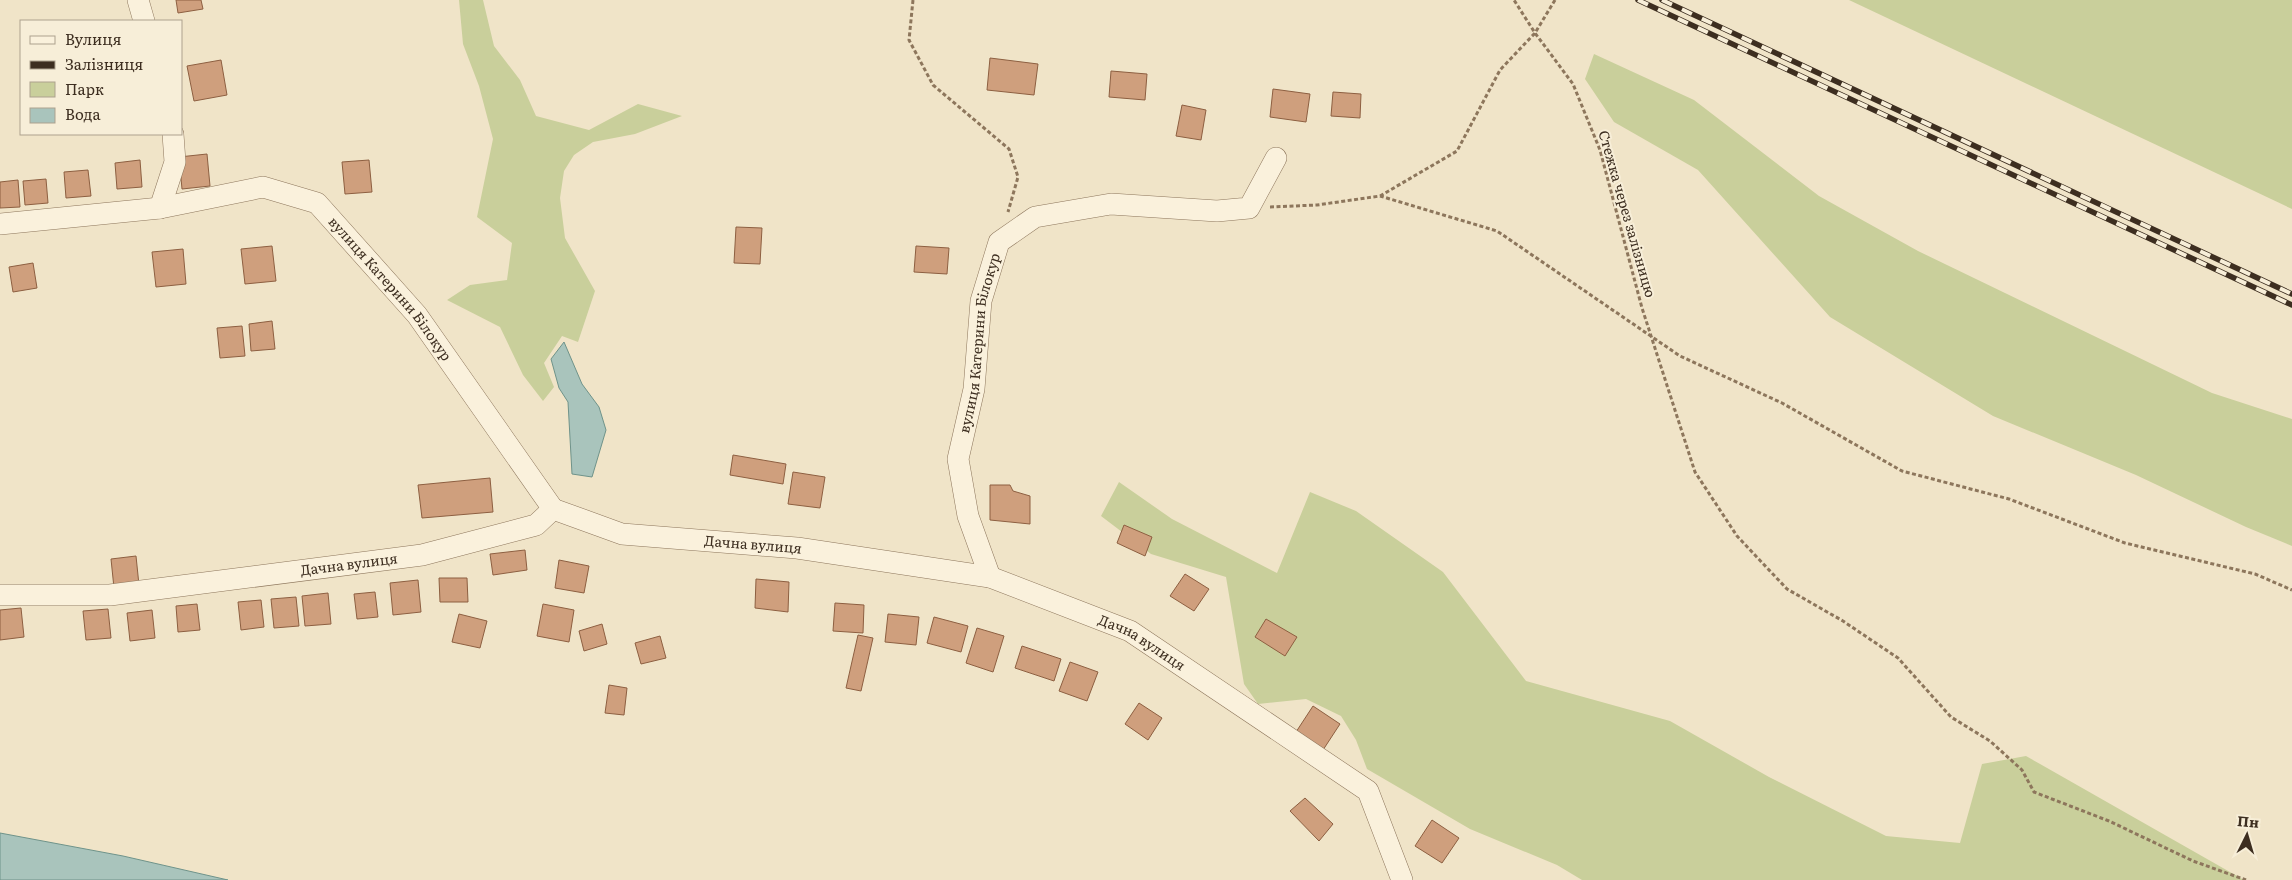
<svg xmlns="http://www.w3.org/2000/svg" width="2292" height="880" font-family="Literata,serif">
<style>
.green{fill:#c9cf9b}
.water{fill:#a9c4bc;stroke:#6f938a}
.building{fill:#cf9f7d;stroke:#8d5f41}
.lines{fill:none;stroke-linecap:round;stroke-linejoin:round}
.minor-casing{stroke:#8d765c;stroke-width:22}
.path{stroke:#8d765c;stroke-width:3;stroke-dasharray:4 2.5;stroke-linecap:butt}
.minor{stroke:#faf1dc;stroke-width:21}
.rail-casing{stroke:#3d2e20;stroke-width:5.5}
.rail{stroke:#f7eed8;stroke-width:4;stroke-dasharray:11;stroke-linecap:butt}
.labels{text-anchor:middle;stroke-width:4;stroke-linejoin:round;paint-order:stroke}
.street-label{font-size:14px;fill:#3d2e20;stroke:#f7eed8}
</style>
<rect width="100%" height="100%" fill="#f0e4c8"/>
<path class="green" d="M459,0H483L494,46L520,80L536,116L589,130L638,104L682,116L635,134L593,142L574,155L564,171L560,198L565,238L595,291L578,342L562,336L544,363L554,387L543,401L523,375L500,327L447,300L470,285L507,280L512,243L477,217L493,139L479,86L463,44Z
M1849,0H2292V209Z
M1594,54L1694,100L1819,196L1918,251L2212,393L2292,419V546L2246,527L2136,475L1993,416L1830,317L1698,170L1614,122L1585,79Z
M1119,482L1172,519L1277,573L1310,492L1356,511L1443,572L1526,681L1670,721L1769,777L1886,836L1960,843L1982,764L2026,756L2244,880H1582L1557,865L1470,829L1367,769L1356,740L1341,716L1306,699L1258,704L1244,684L1226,577L1151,554L1101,516Z"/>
<path class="water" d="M564,342L582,384L599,407L606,430L592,477L572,474L568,402L559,388L551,359Z
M0,833L123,856L228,880H0Z"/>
<path class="building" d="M176,0H201L203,9L178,13Z
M990,58L1038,64L1034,95L987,90Z
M221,60L227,95L194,101L187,66Z
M1111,71L1147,74L1145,100L1109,97Z
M1273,89L1310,94L1306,122L1270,117Z
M1333,92L1361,94L1360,118L1331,116Z
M1182,105L1206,110L1201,140L1176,136Z
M207,154L210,186L182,189L179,157Z
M140,160L142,187L117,189L115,163Z
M369,160L372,192L345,194L342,162Z
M88,170L91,196L66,198L64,172Z
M46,179L48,203L25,205L23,181Z
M18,180L20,207L0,208V182Z
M736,227L762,228L760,264L734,263Z
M272,246L276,281L245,284L241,249Z
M916,246L949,248L947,274L914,272Z
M183,249L186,284L156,287L152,252Z
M33,263L37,288L13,292L9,267Z
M272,321L275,349L251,351L249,324Z
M242,326L245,356L220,358L217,328Z
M733,455L786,464L783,484L730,475Z
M793,472L825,477L820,508L788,504Z
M490,478L493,512L422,518L418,485Z
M990,485H1010L1013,491L1030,496V524L990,520Z
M1124,525L1152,537L1145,556L1117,543Z
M525,550L527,570L493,575L490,554Z
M136,556L139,585L114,588L111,559Z
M559,560L589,566L584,593L555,588Z
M1185,574L1209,589L1194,611L1170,596Z
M439,578H467L468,602H440Z
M756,579L789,582L788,612L755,608Z
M418,580L421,612L393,615L390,583Z
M375,592L378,617L357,619L354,594Z
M328,593L331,624L305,626L302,596Z
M296,597L299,626L274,628L271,599Z
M261,600L264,627L241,630L238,602Z
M835,603L864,605L863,633L833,631Z
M197,604L200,630L178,632L176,606Z
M543,604L574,610L569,642L537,636Z
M21,608L24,637L0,640V610Z
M108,609L111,638L86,640L83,611Z
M152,610L155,638L130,641L127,613Z
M459,614L487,621L480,648L452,642Z
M888,614L919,617L916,645L885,642Z
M934,617L968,626L961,652L927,643Z
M1266,619L1297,637L1285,656L1255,637Z
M602,624L607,644L584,651L579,631Z
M977,628L1004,636L993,672L966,663Z
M858,635L873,638L861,691L846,688Z
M660,636L666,658L641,664L635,643Z
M1022,646L1061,659L1054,681L1015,668Z
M1070,662L1098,672L1087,701L1059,691Z
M609,685L627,688L624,715L605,713Z
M1139,703L1162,718L1148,740L1125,724Z
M1313,706L1340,724L1323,750L1296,732Z
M1305,798L1333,824L1319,841L1290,811Z
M1432,820L1459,838L1442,863L1415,846Z"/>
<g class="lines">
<defs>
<g id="minor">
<path d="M138,0L144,21"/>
<path d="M160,208L175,162L173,134"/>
<path id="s1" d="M0,224L160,208L263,187L317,203L417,315L553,509"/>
<path id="s2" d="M553,509L622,534L797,548L990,577L1130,631L1368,791L1402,880"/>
<path id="s3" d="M990,577L968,516L958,459L974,389L981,301L999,242L1035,217L1111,204L1217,211L1249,208L1276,158"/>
<path id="s4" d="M0,595H110L422,555L536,525L553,509"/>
</g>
</defs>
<use href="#minor" class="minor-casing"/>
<path class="path" d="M913,0L909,40L933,85L1009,149L1018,177L1008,212
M1555,0L1535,33L1573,84L1600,150L1642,308L1695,472L1737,536L1787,589L1843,621L1898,658L1951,717L1990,741L2022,770L2034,792L2109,821L2193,861L2246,880
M1380,196L1457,151L1500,70L1535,33L1514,0
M1270,207L1317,205L1380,196L1497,231L1680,356L1782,403L1902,471L2009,499L2125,543L2255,574L2292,590"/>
<use href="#minor" class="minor"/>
<defs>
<path id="rail" d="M1638,0L2292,305
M1662,0L2292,294"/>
</defs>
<use href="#rail" class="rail-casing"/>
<use href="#rail" class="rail"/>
</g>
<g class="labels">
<g class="street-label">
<text transform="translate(1627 214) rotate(74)" y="5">Стежка через залізницю</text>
<text dy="5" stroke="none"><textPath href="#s1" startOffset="435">вулиця Катерини Білокур</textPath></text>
<text dy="5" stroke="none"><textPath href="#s3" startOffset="241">вулиця Катерини Білокур</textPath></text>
<text dy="5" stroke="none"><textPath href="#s2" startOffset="205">Дачна вулиця</textPath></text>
<text dy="5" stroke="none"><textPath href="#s4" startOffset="351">Дачна вулиця</textPath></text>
<text dy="5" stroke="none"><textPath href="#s2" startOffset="610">Дачна вулиця</textPath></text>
</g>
</g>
<rect x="20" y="20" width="162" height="115" fill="#f7eed8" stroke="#ada18e"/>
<rect x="30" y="36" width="25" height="8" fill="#faf1dc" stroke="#ada18e"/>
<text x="65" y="45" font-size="15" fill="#3d2e20">Вулиця</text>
<rect x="30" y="61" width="25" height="8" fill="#3d2e20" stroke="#ada18e"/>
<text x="65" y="70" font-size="15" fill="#3d2e20">Залізниця</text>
<rect x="30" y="82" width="25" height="15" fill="#c9cf9b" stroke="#ada18e"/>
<text x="65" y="95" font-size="15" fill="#3d2e20">Парк</text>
<rect x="30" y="108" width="25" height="15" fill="#a9c4bc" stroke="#ada18e"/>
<text x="65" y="120" font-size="15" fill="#3d2e20">Вода</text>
<g transform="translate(2247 835) rotate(5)" stroke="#f7eed8" stroke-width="4" paint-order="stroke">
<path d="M0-4L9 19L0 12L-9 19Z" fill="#3d2e20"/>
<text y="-8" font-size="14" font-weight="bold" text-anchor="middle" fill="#3d2e20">Пн</text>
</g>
</svg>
